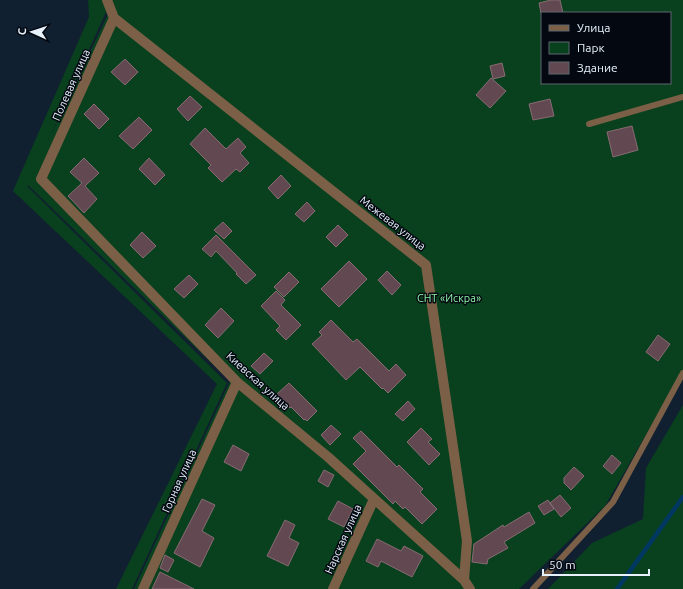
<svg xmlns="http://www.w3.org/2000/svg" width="683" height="589" font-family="Ubuntu,sans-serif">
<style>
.green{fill:#09401e;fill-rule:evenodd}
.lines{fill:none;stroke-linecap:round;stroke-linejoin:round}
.stream{stroke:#003862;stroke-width:4.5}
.building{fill:#624850;stroke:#886b74}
.service{stroke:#7b6047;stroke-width:6}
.minor{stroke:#7b6047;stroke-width:10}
.labels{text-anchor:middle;stroke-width:3;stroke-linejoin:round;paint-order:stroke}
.street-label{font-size:11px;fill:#e7f2fd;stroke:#040911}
.park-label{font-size:11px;fill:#8af4a8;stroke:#040911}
</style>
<rect width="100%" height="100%" fill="#102031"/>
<path class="green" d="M88,0H683V370L605,506L519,589H134L230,381L28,185L27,186L227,383L132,589H116L217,384L13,191L89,17ZM106,12L108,14L48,141ZM542,13H670V83H542Z
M683,405V589H548L592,543L643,519L646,468Z"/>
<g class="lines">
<path class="stream" d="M617,589L683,497"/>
</g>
<path class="building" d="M551,0H560L563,13H541L539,3Z
M125,59L138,72L125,85L111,72Z
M502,63L505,76L493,79L490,66Z
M491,78L506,91L490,108L476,95Z
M190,96L202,107L188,121L177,109Z
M550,99L554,116L533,120L529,104Z
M94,104L109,119L99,129L84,114Z
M139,117L152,130L133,149L119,136Z
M632,126L638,150L613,157L607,132Z
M205,128L226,149L238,138L246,147L240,153L249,163L240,172L236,169L222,182L208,168L211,165L190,144Z
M84,158L99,173L85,186L97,199L84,213L68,196L82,183L70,172Z
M149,158L165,175L155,185L139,169Z
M281,175L291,186L278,199L268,188Z
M307,202L315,211L304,222L295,214Z
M223,222L232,231L224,239L214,230Z
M338,225L348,235L336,247L326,237Z
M142,232L156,246L143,258L130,245Z
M216,235L256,275L246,284L236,274L237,273L216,251L211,257L202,249Z
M349,261L367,279L339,307L321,289Z
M387,271L401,285L392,295L378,280Z
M289,272L299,282L284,297L274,287Z
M189,275L198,284L184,298L174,289Z
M276,291L285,300L281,305L301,325L286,340L276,330L280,326L261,306Z
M221,308L234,321L218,338L205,325Z
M331,320L353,342L357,339L389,371L396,364L406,375L388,393L383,388L382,389L360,367L346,380L312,344L322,335L319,332Z
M658,335L670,344L658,361L646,352Z
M264,353L273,361L260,374L251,366Z
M289,383L317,411L307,421L305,419L304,420L291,407L290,408L276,395Z
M408,401L415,409L403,421L395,414Z
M331,425L341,434L330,445L321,435Z
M421,428L432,439L428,442L440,454L429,465L407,442Z
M361,431L397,467L399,465L423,489L420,492L437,509L422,524L405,507L403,509L395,501L393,504L353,464L366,451L353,438Z
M233,445L249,454L241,471L224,462Z
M612,455L621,463L612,474L603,466Z
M574,467L584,476L571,490L564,483V478Z
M324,470L334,475L328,487L318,481Z
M560,495L571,508L561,517L550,503Z
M202,499L215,505L202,531L214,538L200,567L174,553Z
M548,500L554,509L544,515L538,506Z
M338,501L353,509L344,527L328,519Z
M529,512L535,523L504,542L508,548L488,559L487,564L472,562L474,544L503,525L504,527Z
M285,520L295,525L289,538L299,543L288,566L267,556Z
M377,539L401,551L404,546L423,556L412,577L381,561L378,567L366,561Z
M165,555L174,560L168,572L160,568Z
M160,572L194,589H152Z"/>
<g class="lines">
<path class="service" d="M589,124L683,97
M533,589L613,502L683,373"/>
<path class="minor" d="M107,0L114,18L41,179L237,382L328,457L464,580L470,589
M114,18L426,265L467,541L464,580
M143,589L237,382
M333,589L374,499"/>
</g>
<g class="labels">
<g class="street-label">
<text transform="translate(71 85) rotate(-66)" y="4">Полевая улица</text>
<text transform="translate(393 223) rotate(38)" y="4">Межевая улица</text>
<text transform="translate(258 381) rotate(42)" y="4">Киевская улица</text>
<text transform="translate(179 481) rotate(-66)" y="4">Горная улица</text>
<text transform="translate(343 539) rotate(-66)" y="4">Нарская улица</text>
</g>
<g class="park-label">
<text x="449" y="302">СНТ «Искра»</text>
</g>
</g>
<rect x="541" y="12" width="130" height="72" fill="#040911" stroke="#5f666f"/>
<rect x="549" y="25" width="20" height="6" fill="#7b6047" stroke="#5f666f"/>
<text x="577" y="32" font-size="12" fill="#e7f2fd">Улица</text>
<rect x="549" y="42" width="20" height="12" fill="#09401e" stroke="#5f666f"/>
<text x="577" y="52" font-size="12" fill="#e7f2fd">Парк</text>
<rect x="549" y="62" width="20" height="12" fill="#624850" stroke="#5f666f"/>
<text x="577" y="72" font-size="12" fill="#e7f2fd">Здание</text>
<g transform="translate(32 32) rotate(273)" stroke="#040911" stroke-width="3" paint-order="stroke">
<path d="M0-3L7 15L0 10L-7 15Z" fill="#e7f2fd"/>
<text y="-6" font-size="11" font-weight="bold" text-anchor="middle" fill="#e7f2fd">С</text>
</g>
<path d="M543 569v6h106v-6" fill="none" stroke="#e7f2fd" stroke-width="2"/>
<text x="549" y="569" font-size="12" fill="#e7f2fd" stroke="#040911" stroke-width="3" paint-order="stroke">50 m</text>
</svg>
